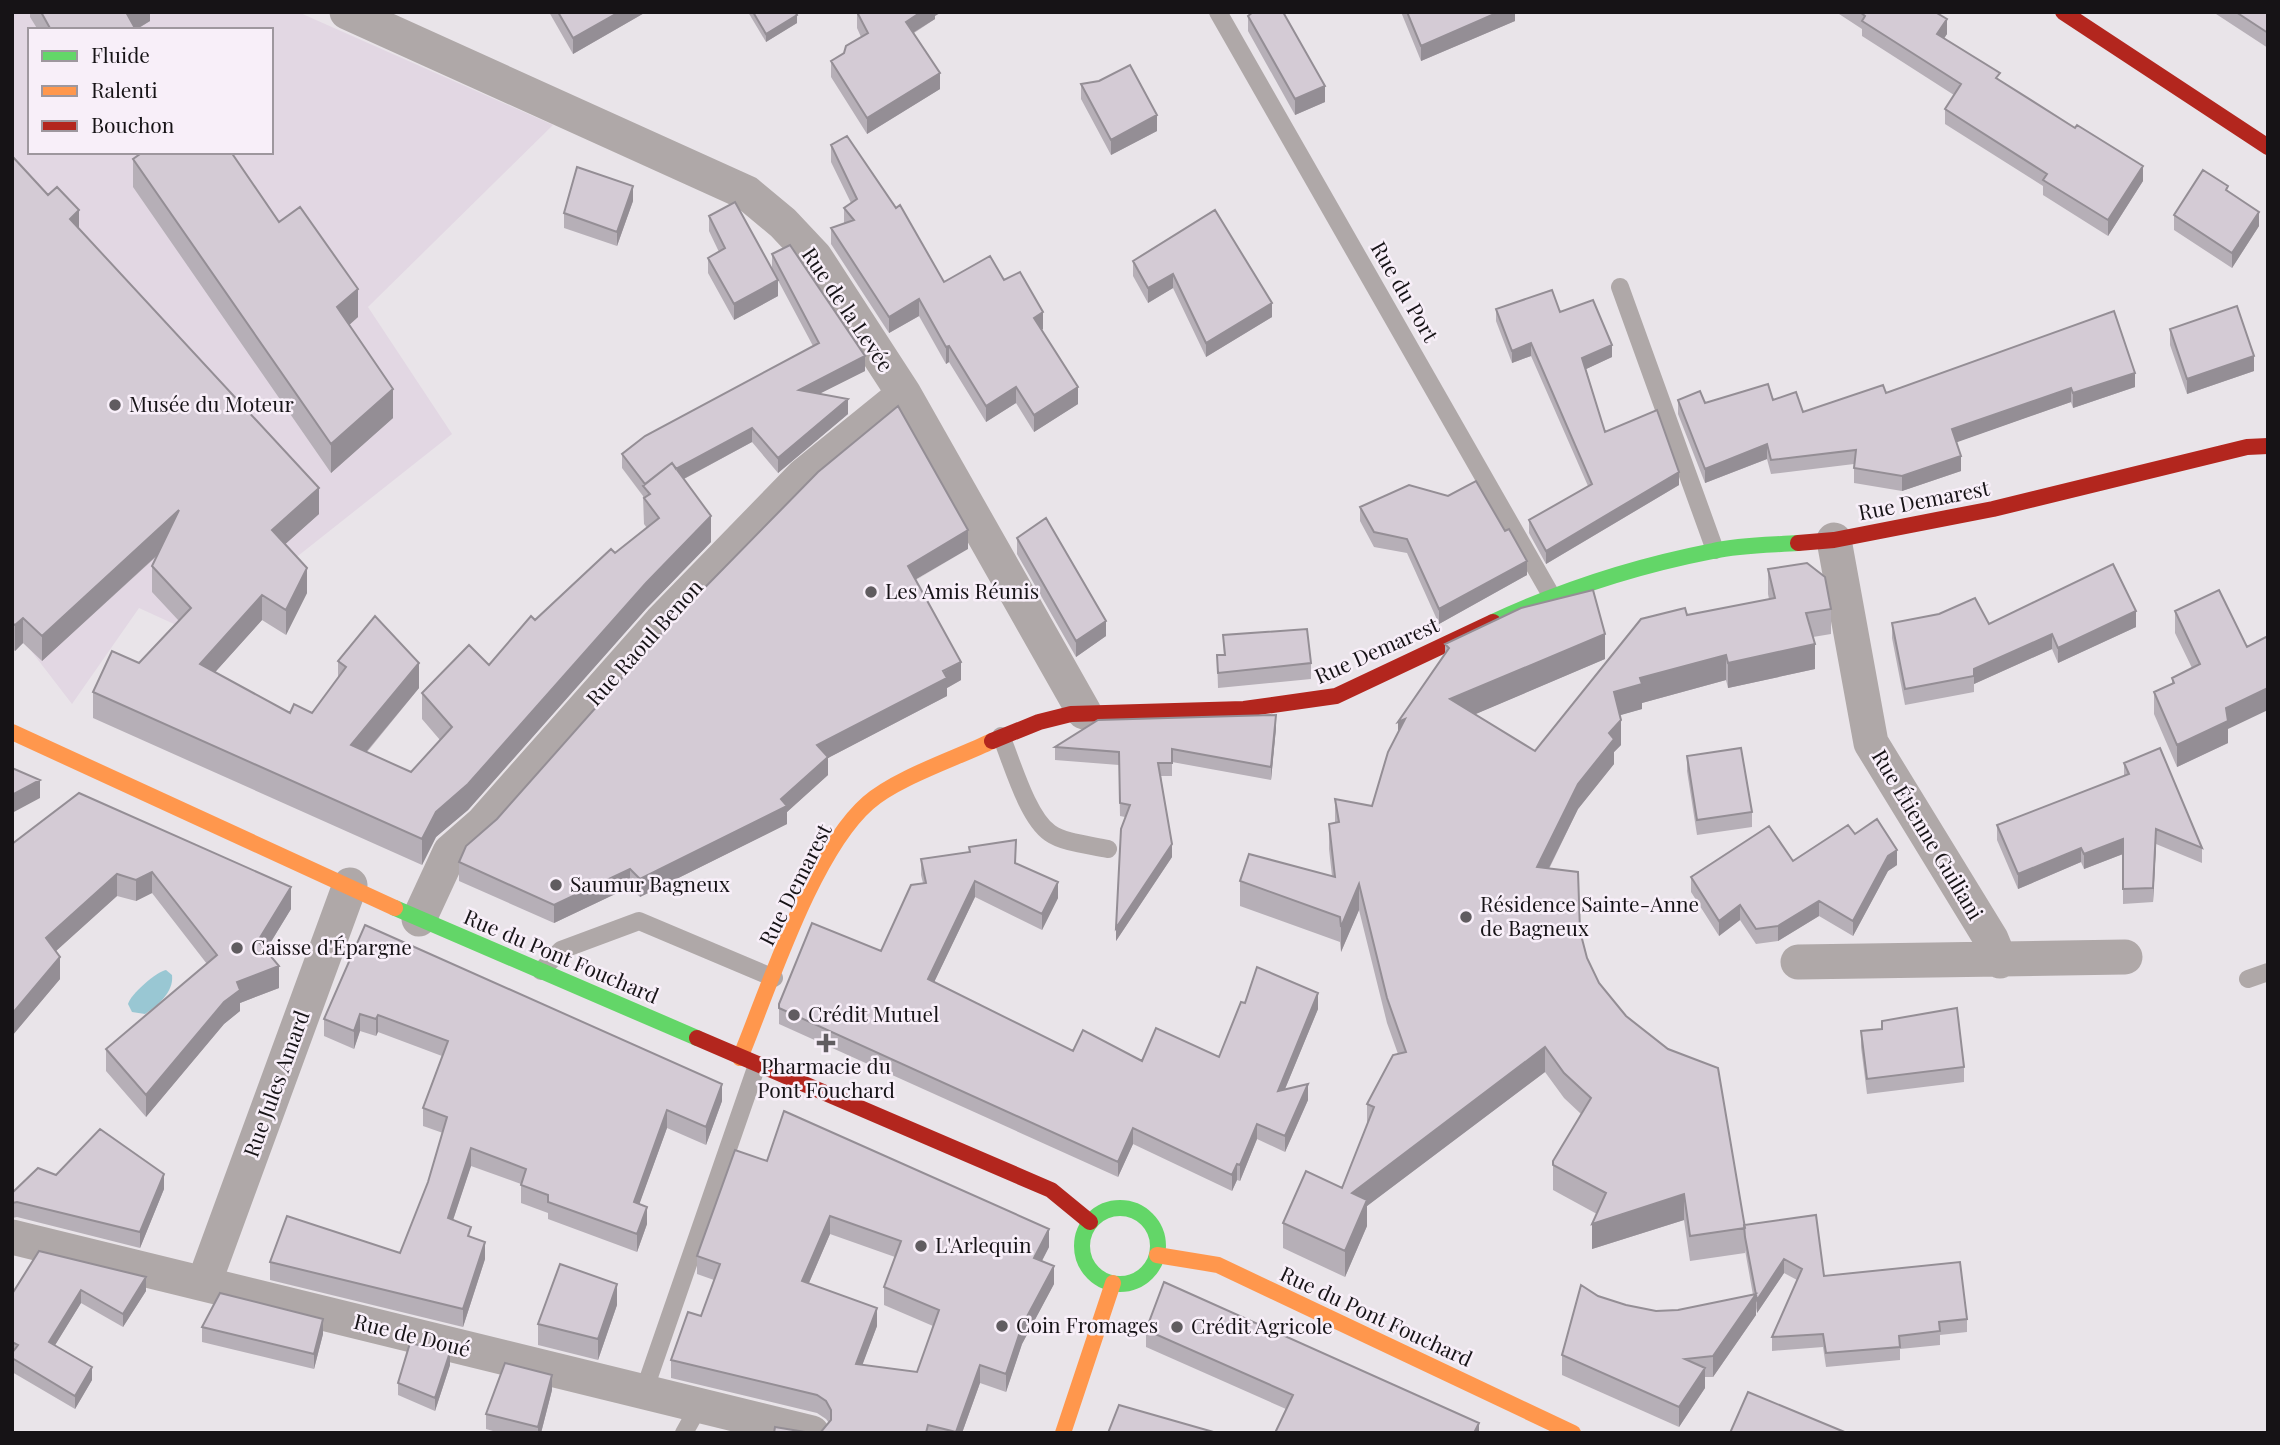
<svg xmlns="http://www.w3.org/2000/svg" width="2280" height="1445" font-family="'Playfair Display',serif">
<style>
.built{fill:#e2d7e3;fill-rule:evenodd}
.water{fill:#99c7d3}
.lines{fill:none;stroke-linecap:round;stroke-linejoin:round}
.lane{stroke:#afa8a8;stroke-width:18}
.street{stroke:#afa8a8;stroke-width:35}
.fast{stroke:#63d668;stroke-width:16}
.slow{stroke:#ff974d;stroke-width:16}
.jam{stroke:#b3261e;stroke-width:16}
.wall{fill:#b6afb7;fill-rule:evenodd}
.shaded-wall{fill:#948e95}
.building{fill:#d4cbd5;stroke:#948e95;stroke-width:2;fill-rule:evenodd}
.poi-dot{fill:#605c60;stroke:#f8eff9;stroke-width:2.5}
.labels{text-anchor:middle;stroke-width:5;stroke-linejoin:round;paint-order:stroke}
.street-label{font-size:21px;fill:#161316;stroke:#f8eff9}
.poi-label{font-size:21px;fill:#161316;stroke:#f8eff9;text-anchor:start}
</style>
<rect width="100%" height="100%" fill="#e9e4e9"/>
<path class="built" d="M12,12H298L553,125L368,307L452,434L198,635L139,608L72,704L12,626ZM30,30H271V152H30Z"/>
<path class="water" d="M166,970L172,975C174,992 158,1005 145,1014L132,1012L128,1004C130,995 157,971 166,970Z"/>
<g class="lines">
<path class="lane" d="M1218,12L1551,595
M1620,287L1715,550
M1001,736C1012,762 1027,817 1050,833C1064,843 1091,845 1108,849
M541,971L561,950L639,921L774,978
M2248,979L2268,972
M643,1394L757,1065
M684,1433L699,1406"/>
<path class="street" d="M347,12L747,193L783,223L815,257L904,394L1084,712
M1834,540L1871,743L1991,939L2000,961
M419,919L450,852L482,824L661,622L804,475L904,394
M1798,962L2125,957
M12,1237L812,1433
M204,1283L350,885"/>
<path class="fast" d="M1493,622C1564,589 1636,566 1713,551C1740,545 1770,545 1798,543
M395,908L697,1038
M1082 1246a38 38 0 1 1 76 0a38 38 0 1 1-76 0Z"/>
<path class="slow" d="M12,732L395,908
M740,1058C769,988 812,852 868,803C896,778 957,758 992,741
M1157,1255L1218,1265L1573,1433
M1063,1433L1113,1283"/>
<path class="jam" d="M2063,12L2268,147
M1798,543L1834,540L1993,509L2247,447L2268,446
M992,741L1039,722L1071,714L1244,709L1336,696L1493,622
M697,1038L1051,1190L1090,1222"/>
</g>
<path class="wall" d="M30,12H150V21L136,30H38L30,17Z
M549,12H646L573,54Z
M748,12H795L797,23L766,42Z
M857,12L935,16V19L914,33L940,89L867,134L831,77V61L844,53L861,37L857,28Z
M1401,12H1515V21L1421,61Z
M1836,12H1935L1947,34L1944,38L2000,80L2143,181L2108,236L2043,195V186L1945,124V109L1954,95L1862,36V29Z
M2213,12H2268V48Z
M1248,16L1325,102L1295,115L1248,31Z
M1099,81L1157,131L1111,155L1081,99V84Z
M831,145L944,282L1004,280L1043,329L1041,330L1078,404L1034,432L1016,403L986,422L949,362L946,364L919,316L889,333L831,244V228L844,223V208L851,203L831,162Z
M12,156L79,229L319,514L285,544L307,593L286,635L262,620L215,672L290,713H312L338,678V661L419,688L367,752L411,772L440,740L422,719V693L489,665L535,620L647,528L644,524L643,496L622,468V454L813,346L772,269V254L865,371L819,394L848,414L778,473L752,442L684,479L711,542L646,609L468,810L436,837L422,865L93,718V692L139,663L179,621L152,592V566L158,555L42,661L23,643L15,651L12,648Z
M133,159L279,222L358,317L349,325L393,418L331,473L133,187Z
M2228,192L2259,226L2232,268L2174,230V215Z
M633,201L617,246L564,228V213Z
M1215,210L1272,317L1206,357L1173,288L1148,303L1133,276V261Z
M709,216L778,296L734,320L708,273V258L719,252L709,231Z
M1496,309L1560,312L1612,357L1586,369L1605,432L1679,485L1546,564L1529,533V520L1588,486L1531,356L1512,363L1496,321Z
M2170,329L2254,371L2187,394L2170,345Z
M2135,387L2073,408L2071,402L1956,442L1961,471L1902,491L1854,483V464L1771,474L1767,459L1705,483L1678,414V400L1705,403L1773,400L1803,412L1886,393Z
M1360,507L1527,575L1439,624L1407,553L1374,547L1360,521Z
M1017,538L1106,636L1076,657L1017,554Z
M968,549L916,580L961,680L947,688V696L828,758V775L787,812V824L640,897L630,887L554,923L459,881V862L466,846Z
M1768,569L1831,609V634L1813,637L1815,669L1728,688L1726,680L1642,703V709L1620,715L1621,745L1614,752V764L1578,809L1549,869L1580,931L1587,958L1599,983L1744,1225L1824,1276L1967,1319V1332L1940,1335V1345L1900,1349V1360L1826,1367L1823,1347L1772,1351V1337L1797,1280L1784,1273L1757,1313L1756,1308V1315L1713,1377H1705V1388L1679,1427L1562,1375V1355L1598,1296L1626,1305L1656,1311L1678,1310L1753,1295L1745,1250V1253L1690,1261L1684,1220L1592,1249L1597,1214L1553,1190V1161L1581,1114L1564,1098L1545,1072L1367,1206V1226L1345,1277L1283,1248V1223L1342,1188L1367,1124V1104L1398,1054L1387,1023L1359,910L1341,952L1340,942L1240,906V881L1332,876L1329,849V824L1335,823V799L1372,806L1445,654V644L1605,659L1475,714L1535,751L1687,615L1769,599L1768,594Z
M2219,590L2228,743L2177,767L2154,714V692L2172,684V678L2192,668L2175,633V611Z
M1892,623L1989,624L2136,627L2058,663L2052,649L1974,684V692L1905,705L1892,638Z
M1223,635L1311,663V679L1218,688L1217,655H1224Z
M1276,728L1271,780L1172,762V776H1161L1172,857L1116,941L1125,817L1120,816L1119,765L1055,760V747Z
M1687,756L1752,812V827L1697,835L1687,771Z
M2124,763L2202,848V863L2156,844L2153,902L2123,904V854L2084,869L2081,862L2018,889L1997,840V825L2124,776Z
M79,793L291,909L266,950L279,988L240,1003V1011L224,1024L146,1117L106,1071V1049L207,964L152,893L136,901L117,896L56,951L60,979L12,1036V844Z
M1855,834L1897,865L1888,871L1853,936L1819,916L1778,941L1756,944L1740,920L1719,936L1691,892V877L1793,861Z
M969,847L1016,863L1058,898L1042,930L975,897L934,982L1073,1051L1142,1061L1219,1057L1245,1003L1318,1009L1285,1089L1308,1100L1285,1152L1257,1139L1240,1181L1237,1180L1232,1191L1133,1144L1118,1177L779,1024V1004L881,951L923,883L921,875V859L969,852Z
M365,925L722,1101L706,1145L667,1128L639,1204L647,1224L637,1252L548,1219V1213L521,1203V1184L471,1166L453,1220L471,1237L485,1259L463,1327L270,1280V1262L400,1253L428,1182L443,1133L423,1126V1108L442,1056L378,1032L376,1036L360,1031L354,1049L324,1036V1019Z
M1882,1021L1964,1067V1082L1867,1094L1861,1047V1031L1882,1029Z
M767,1161L1049,1247L1042,1261L1054,1284L1022,1344L1006,1392L980,1383L962,1433H819L829,1423L826,1419L817,1413L671,1378V1360L701,1316L714,1280L697,1274V1256ZM830,1234L895,1257L884,1287V1305L933,1326L917,1372L862,1365L877,1326L809,1283Z
M56,1175L164,1189L140,1248L17,1217L12,1218V1193Z
M39,1251L146,1291L123,1327L81,1303L55,1345L92,1380L75,1409L12,1372V1294Z
M617,1305L598,1360L538,1345V1324Z
M202,1327L323,1334L314,1369L202,1342Z
M1146,1330L1479,1433L1286,1409L1146,1347Z
M450,1365L435,1411L398,1395V1383Z
M552,1390L541,1433H500L486,1429V1414Z"/>
<path class="shaded-wall" d="M126,12H150V21L135,30Z
M619,12H646L573,54V38Z
M921,12H942L935,16V19L906,37V22Z
M1499,12H1515V21L1421,61V46Z
M797,15V23L766,42V34Z
M1947,19V34L1937,49V34Z
M940,73V89L867,134V118Z
M1325,86V102L1295,115V99Z
M1157,115V131L1111,155V140Z
M2143,166V181L2108,236V220Z
M633,186V201L617,246V232Z
M79,210V235L70,219Z
M2259,212V226L2232,268V253Z
M1173,274V288L1148,303V288Z
M778,280V296L734,320V304Z
M358,289V317L337,336V307Z
M919,299V316L889,333V317Z
M1272,303V317L1206,357V343Z
M1043,312V329L1034,334V318Z
M1531,343V356L1512,363V351Z
M1612,345V357L1582,371V358Z
M949,346V362L946,364V347Z
M865,356V371L799,404V390Z
M2254,356V371L2187,394V379Z
M2135,373V387L2073,408V393Z
M1016,387V403L986,422V406Z
M1078,387V404L1034,432V415Z
M2071,388V402L1952,444V429Z
M393,389V418L331,473V444Z
M848,399V414L778,473V458Z
M752,428V442L650,497V494L646,485Z
M1767,444V459L1705,483V469Z
M1961,456V471L1902,491V476Z
M1679,472V485L1546,564V551Z
M319,488V514L272,556V530Z
M179,510V535L42,661V636Z
M711,516V542L646,609L468,810L436,837L422,865V839L436,812L646,583Z
M968,530V549L908,584V566Z
M1527,561V575L1439,624V609Z
M307,568V593L286,635V610Z
M262,595V620L200,689V664Z
M2136,611V627L2058,663V648Z
M23,618V643L15,651V625Z
M1106,621V636L1076,657V641Z
M1605,634V659L1450,725V699Z
M2052,634V649L1974,684V669Z
M1815,644V669L1728,688V663Z
M1726,655V680L1642,703V709L1614,717V692L1640,678Z
M961,662V680L947,688V696L828,758V775L787,812V824L640,897V879L781,799L817,745Z
M419,663V688L351,770V745Z
M2268,688V710L2228,729V743L2177,767V745L2226,708Z
M1276,715V728L1271,780V767Z
M1405,719L1398,747V722Z
M1621,720V745L1614,752V764L1578,809L1537,892V867L1578,784L1609,733Z
M40,780V798L12,813V795Z
M2156,829V844L2153,902V888Z
M2123,839V854L2084,869V854Z
M1172,844V857L1116,941V928Z
M2081,848V862L2018,889V874Z
M1897,850V865L1888,871L1853,936V921L1888,856Z
M630,869V887L554,923V905Z
M152,872V893L136,901V880Z
M117,874V896L46,960V938Z
M975,881V897L928,995V979Z
M1058,882V898L1042,930V914Z
M1359,884V910L1341,952V927Z
M291,887V909L258,963V941Z
M1819,901V916L1778,941V926Z
M1740,905V920L1719,936V921Z
M60,957V979L12,1036V1014Z
M279,966V988L240,1003V1011L224,1024L146,1117V1095L237,982Z
M1318,993V1009L1278,1106V1091Z
M360,1014V1031L354,1049V1031Z
M378,1015V1032L376,1036V1019Z
M1545,1047V1072L1367,1206V1226L1345,1277V1251L1352,1193Z
M722,1084V1101L706,1145V1127Z
M1308,1084V1100L1285,1152V1136Z
M667,1110V1128L634,1219V1202Z
M1257,1124V1139L1240,1181V1165Z
M1133,1128V1144L1118,1177V1162Z
M471,1148V1166L448,1235V1218Z
M1237,1164V1180L1232,1191V1175Z
M164,1174V1189L140,1248V1232Z
M1684,1194V1220L1592,1249V1224Z
M647,1207V1224L637,1252V1234Z
M830,1216V1234L802,1299V1281Z
M1049,1229V1247L1034,1276V1258Z
M485,1242V1259L463,1327V1309Z
M1784,1259V1273L1757,1313V1300Z
M1054,1266V1284L1022,1344L1006,1392V1374L1022,1326Z
M146,1277V1291L123,1327V1314Z
M617,1284V1305L598,1360V1339Z
M81,1290V1303L49,1355V1342Z
M1756,1294V1315L1713,1377V1356Z
M877,1308V1326L856,1382V1364Z
M323,1319V1334L314,1369V1354Z
M450,1352V1365L435,1411V1398Z
M980,1365V1383L962,1433H956Z
M92,1367V1380L75,1409V1396Z
M1705,1368V1388L1679,1427V1407Z
M552,1375V1390L541,1433H538V1427Z
M1479,1423V1433H1474Z"/>
<path class="building" d="M41,12H126L136,30H51Z
M558,12H619L573,38Z
M753,12H795L797,15L766,34Z
M857,12H921L906,22L940,73L867,118L831,61L844,53L846,46L868,33Z
M1253,12H1283L1325,86L1295,99L1248,16Z
M1407,12H1499L1421,46Z
M1860,12H1935L1947,19L1937,34L2000,73L1996,78L2075,128L2077,125L2143,166L2108,220L2043,180L2047,174L1945,109L1961,84L1862,21L1865,16Z
M2236,12H2268V33Z
M1130,65L1157,115L1111,140L1081,84L1099,81Z
M847,136L896,208L900,205L944,282L990,256L1004,280L1020,272L1043,312L1034,318L1078,387L1034,415L1016,387L986,406L949,346L946,347L919,299L889,317L831,228L854,220L844,208L857,199L831,145Z
M143,152H231L279,222L300,207L358,289L337,307L393,389L331,444L133,159Z
M12,156L48,195L57,187L79,210L70,219L319,488L272,530L307,568L286,610L262,595L200,664L290,713L294,704L312,713L346,667L338,661L375,616L419,663L351,745L411,772L452,727L422,693L469,645L489,665L531,616L535,620L611,549L615,553L659,518L644,498L650,494L643,486L672,463L711,516L646,583L468,784L436,812L422,839L93,692L112,651L139,663L191,608L152,566L179,510L42,636L23,618L15,625L12,623Z
M577,167L633,186L617,232L564,213Z
M2203,170L2228,186L2226,190L2259,212L2232,253L2174,215Z
M735,202L778,280L734,304L708,258L725,248L709,216Z
M1215,210L1272,303L1206,343L1173,274L1148,288L1133,261Z
M790,245L865,356L799,390L848,399L778,458L752,428L676,469L672,463L645,484L622,454L645,436L819,343L772,254Z
M1552,290L1560,312L1593,300L1612,345L1582,358L1605,432L1657,410L1679,472L1546,551L1529,520L1592,484L1531,343L1512,351L1496,309Z
M2237,306L2254,356L2187,379L2170,329Z
M2114,311L2135,373L2073,393L2071,388L1952,429L1961,456L1902,476L1854,468L1856,450L1771,460L1767,444L1705,469L1678,400L1700,391L1705,403L1768,384L1773,400L1796,392L1803,412L1883,385L1886,393Z
M898,406L968,530L908,566L961,662L943,671L947,678L817,745L828,757L781,799L787,806L640,879L630,869L554,905L459,862L466,846L497,819L676,617L818,472Z
M1476,481L1505,531L1509,529L1527,561L1439,609L1407,539L1374,532L1360,507L1409,485L1448,496Z
M1046,518L1106,621L1076,641L1017,538Z
M1807,563L1825,577L1831,609L1806,613L1815,644L1728,663L1726,655L1640,678L1642,684L1614,692L1621,720L1609,733L1614,739L1578,784L1537,867L1578,872L1580,931L1587,958L1599,983L1626,1016L1668,1049L1718,1068L1745,1228L1690,1236L1684,1194L1592,1224L1606,1193L1553,1165V1161L1591,1098L1564,1073L1545,1047L1352,1193L1367,1200L1345,1251L1283,1223L1306,1171L1342,1188L1374,1107L1367,1104L1393,1055L1406,1052L1387,998L1359,884L1341,927L1340,917L1240,881L1249,854L1335,877L1329,824L1339,822L1335,799L1372,806L1388,752L1405,719L1398,722L1449,648L1445,644L1521,608L1593,590L1605,634L1450,699L1535,751L1641,619L1685,608L1687,615L1775,598L1768,569Z
M2113,564L2136,611L2058,648L2052,634L1974,669V676L1905,689L1892,623L1939,614L1975,598L1989,624Z
M2219,590L2247,647L2268,636V688L2226,708L2228,721L2177,745L2154,692L2174,683L2172,678L2200,664L2175,611Z
M1307,629L1311,663L1218,673L1217,655H1225L1223,635Z
M1276,715L1271,767L1172,749V763H1158L1172,844L1116,928L1121,829L1130,805L1120,803L1119,752L1055,747L1098,720Z
M1741,748L1752,812L1697,820L1687,756Z
M2160,748L2202,848L2156,829L2153,888L2123,889V839L2084,854L2081,848L2018,874L1997,825L2129,774L2124,763Z
M12,768L40,780L12,795Z
M79,793L291,887L258,941L279,966L237,982L240,990L224,1002L146,1095L106,1049L217,955L152,872L136,880L117,874L46,938L60,957L12,1014V844Z
M1877,819L1897,850L1888,856L1853,921L1819,901L1778,926L1756,929L1740,905L1719,921L1691,877L1769,826L1793,861L1848,825L1855,834Z
M1016,840L1015,863L1058,882L1042,914L975,881L928,979L1073,1051L1083,1030L1142,1061L1156,1028L1219,1057L1241,1002L1245,1003L1257,967L1318,993L1278,1091L1308,1084L1285,1136L1257,1124L1240,1165L1237,1164L1232,1175L1133,1128L1118,1162L779,1008V1004L812,923L881,951L911,885L926,883L921,859L970,852L969,847Z
M365,925L722,1084L706,1127L667,1110L634,1202L647,1207L637,1234L548,1202V1195L521,1185L526,1169L471,1148L448,1218L471,1227L468,1236L485,1242L463,1309L270,1262L287,1216L400,1253L428,1182L447,1117L423,1108L448,1041L378,1015L376,1019L360,1014L354,1031L324,1019Z
M1957,1008L1964,1067L1867,1079L1861,1031L1882,1029V1021Z
M784,1111L1049,1229L1034,1258L1054,1266L1022,1326L1006,1374L980,1365L956,1432L928,1425L926,1433H820L831,1420V1410L826,1401L817,1395L671,1360L688,1312L701,1316L720,1264L697,1256L735,1150L767,1161ZM830,1216L901,1241L884,1287L939,1310L917,1372L856,1364L877,1308L802,1281Z
M100,1129L164,1174L140,1232L17,1202L12,1203V1193L38,1168L56,1175Z
M1816,1215L1824,1276L1960,1262L1967,1319L1939,1322L1940,1331L1899,1336L1900,1347L1826,1353L1823,1334L1772,1337L1802,1269L1784,1259L1757,1300L1745,1237L1744,1225Z
M39,1251L146,1277L123,1314L81,1290L49,1342L92,1367L75,1396L12,1358V1353L18,1345L12,1342V1294Z
M560,1264L617,1284L598,1339L538,1324Z
M1164,1282L1479,1423L1474,1433H1275L1293,1395L1146,1330Z
M1581,1285L1598,1296L1626,1305L1656,1311L1678,1310L1756,1294L1713,1356L1685,1359L1705,1368L1679,1407L1562,1355Z
M220,1293L323,1319L314,1354L202,1327Z
M410,1343L450,1352L435,1398L398,1383Z
M505,1363L552,1375L538,1427L486,1414Z
M1748,1392L1847,1433H1730Z
M1119,1405L1217,1433H1108Z
M775,1427L811,1433H774Z"/>
<g class="poi-dot">
<circle cx="115" cy="405" r="7"/>
<circle cx="871" cy="592" r="7"/>
<circle cx="556" cy="885" r="7"/>
<circle cx="1466" cy="917" r="7"/>
<circle cx="237" cy="948" r="7"/>
<circle cx="794" cy="1015" r="7"/>
<path d="M822.5 1032.5h7v7h7v7h-7v7h-7v-7h-7v-7h7z"/>
<circle cx="921" cy="1246" r="7"/>
<circle cx="1002" cy="1326" r="7"/>
<circle cx="1177" cy="1327" r="7"/>
</g>
<g class="labels">
<g class="street-label">
<text transform="translate(1404 292) rotate(60)" y="7">Rue du Port</text>
<text transform="translate(847 310) rotate(56)" y="7">Rue de la Levée</text>
<text transform="translate(1924 501) rotate(-11)" y="7">Rue Demarest</text>
<text transform="translate(645 643) rotate(-48)" y="7">Rue Raoul Benon</text>
<text transform="translate(1377 651) rotate(-24)" y="7">Rue Demarest</text>
<text transform="translate(1927 835) rotate(59)" y="7">Rue Étienne Guiliani</text>
<text transform="translate(796 885) rotate(-63)" y="7">Rue Demarest</text>
<text transform="translate(561 957) rotate(23)" y="7">Rue du Pont Fouchard</text>
<text transform="translate(277 1084) rotate(-70)" y="7">Rue Jules Amard</text>
<text transform="translate(1376 1317) rotate(25)" y="7">Rue du Pont Fouchard</text>
<text transform="translate(412 1336) rotate(14)" y="7">Rue de Doué</text>
</g>
<g class="poi-label">
<text x="129" y="412">Musée du Moteur</text>
<text x="885" y="599">Les Amis Réunis</text>
<text x="570" y="892">Saumur Bagneux</text>
<text x="1480" y="912">Résidence Sainte-Anne<tspan x="1480" dy="24">de Bagneux</tspan></text>
<text x="251" y="955">Caisse d'Épargne</text>
<text x="808" y="1022">Crédit Mutuel</text>
<text x="826" y="1074" text-anchor="middle">Pharmacie du<tspan x="826" dy="24">Pont Fouchard</tspan></text>
<text x="935" y="1253">L'Arlequin</text>
<text x="1016" y="1333">Coin Fromages</text>
<text x="1191" y="1334">Crédit Agricole</text>
</g>
</g>
<rect width="2280" height="1445" fill="none" stroke="#161316" stroke-width="28"/>
<rect x="28" y="28" width="245" height="126" fill="#f8eff9" stroke="#9e979e" stroke-width="2"/>
<rect x="42" y="51" width="35" height="10" fill="#63d668" stroke="#9e979e" stroke-width="2"/>
<text x="91" y="63" font-size="21" fill="#161316">Fluide</text>
<rect x="42" y="86" width="35" height="10" fill="#ff974d" stroke="#9e979e" stroke-width="2"/>
<text x="91" y="98" font-size="21" fill="#161316">Ralenti</text>
<rect x="42" y="121" width="35" height="10" fill="#b3261e" stroke="#9e979e" stroke-width="2"/>
<text x="91" y="133" font-size="21" fill="#161316">Bouchon</text>
</svg>
